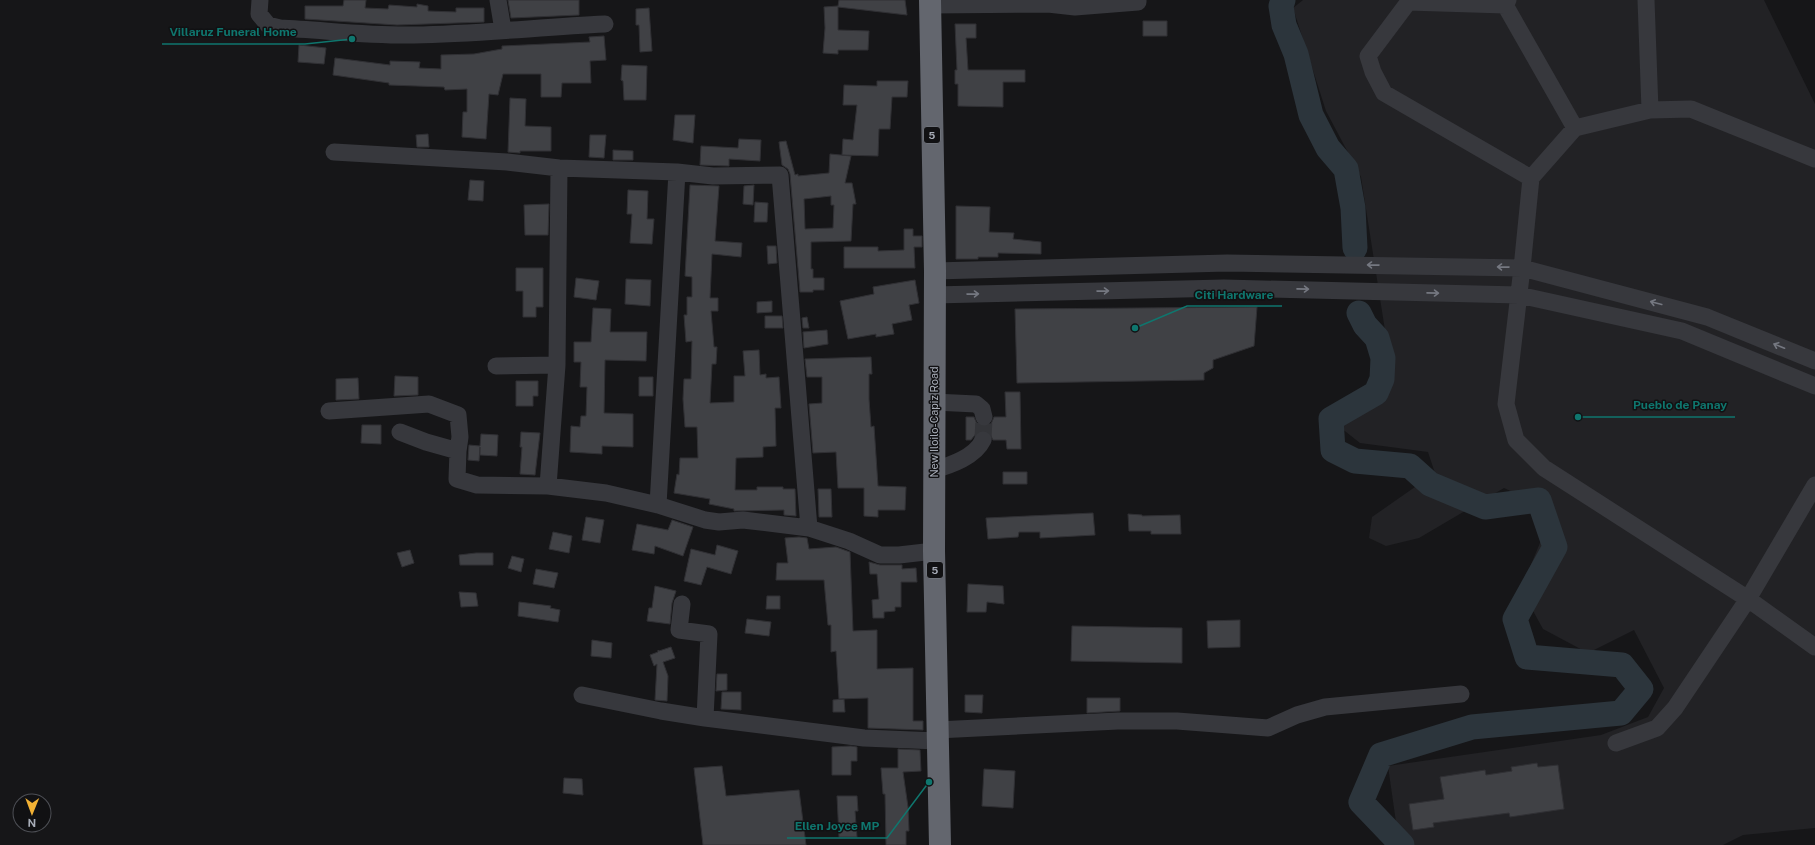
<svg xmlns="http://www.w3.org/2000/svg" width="1815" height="845" font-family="'Public Sans',sans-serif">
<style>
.built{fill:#222225}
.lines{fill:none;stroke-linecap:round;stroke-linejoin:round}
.river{stroke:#2c353c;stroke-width:25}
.building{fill:#404145;stroke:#303034;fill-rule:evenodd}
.minor-tunnel{stroke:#333438;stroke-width:17;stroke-dasharray:17 8;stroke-linecap:butt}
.minor{stroke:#37383d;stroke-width:17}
.highway{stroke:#63666e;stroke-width:22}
.oneway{stroke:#757881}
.labels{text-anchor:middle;stroke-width:3;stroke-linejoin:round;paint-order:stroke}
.shield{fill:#111113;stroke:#7b7e86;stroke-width:1}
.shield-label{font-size:10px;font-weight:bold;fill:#a8adb8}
.street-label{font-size:11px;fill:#a8adb8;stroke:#111113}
.leader{fill:none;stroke:#0f766e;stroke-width:1.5}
.callout-dot{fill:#0f766e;stroke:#111113;stroke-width:1.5}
.callout-label{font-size:12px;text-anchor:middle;font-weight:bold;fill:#0f766e;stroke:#111113;stroke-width:3;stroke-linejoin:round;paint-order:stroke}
</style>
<rect width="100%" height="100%" fill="#161618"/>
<path class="built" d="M1303,0H1764L1815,104V828L1743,835L1723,845H1413L1397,829L1388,766L1601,735L1648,717L1664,688L1634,630L1588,653L1543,629L1521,589L1553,511L1504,488L1419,538L1386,546L1369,538L1372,517L1435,473L1428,452L1360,443L1341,428L1340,406L1392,375L1361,177L1326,111L1293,8Z"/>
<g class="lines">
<path class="river" d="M1283,0L1281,6L1284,25L1296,54L1311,115L1328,148L1346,169L1353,208L1355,248
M1359,313L1365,325L1377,338L1383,358L1382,379L1376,393L1331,419L1333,450L1355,461L1410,466L1430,484L1485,507L1539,500L1555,547L1515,619L1527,657L1622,665L1641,689L1621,713L1472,727L1381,755L1361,802L1402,845"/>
</g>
<path class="building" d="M344,0H366L365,8L388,9L389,5L417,7V4L428,6V11L456,12V8H484V22L397,25L305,19V6H343Z
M508,0H579V15L511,18Z
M839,0H905L907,15L838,7V30L869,31L868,50H838V54L823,53L825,28L824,7L838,6Z
M649,8L652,51L640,52L639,25H636V9Z
M1143,21H1167V36H1143Z
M955,24H976V38H966L968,70H1025V82H1003V107L958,106V84H955V70H957Z
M604,36L606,60L590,61L591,83H562L561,97H541V74H503L498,95L489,94L486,139L462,137L463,112H467V89L445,90L444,87L389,85V83L333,75L335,58L390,65V61L420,62L419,68L441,69V55L474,54L502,49V46L590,42L589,37Z
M299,45L326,48L324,64L298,62Z
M622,65L647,66L646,100H624L623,81L621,80Z
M877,81H908L907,97H892L890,129H879L878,156L842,155L843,139L853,140L857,105H843L844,85L877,86Z
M510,98L526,99L525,126L551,127V151H520V153L508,152Z
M675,115H695L693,143L673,140Z
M428,134L429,147H417L416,135Z
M590,135H606L604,158L589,157Z
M739,139L761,140L760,161L729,159V166L700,165L701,146L738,148Z
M786,141L795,175L798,174V176L829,173L830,154L851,156L845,183H852L856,204H853L851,241L811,242V269H813V278H824V290H813V292H800L790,174L788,169L782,165L779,142ZM831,196V205H834L833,228L805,229L804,199Z
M613,150L633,151V160H613Z
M470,180L484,181L483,201L468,200Z
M690,185L719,186L715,241L742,243L741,257L712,254L710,298H718V311H711L714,347H717L716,364H712L710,403L734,402V376H745L743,351L759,350L760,375L766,374V378L779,377L781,408H775L776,446L763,447V457L736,458L735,490H757V487H783V489H795L796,516L784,515V510L734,511V509L709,504L710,499L674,493L677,474L679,475L680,458H698L697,427H685L683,399L684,379H691L692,341L686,342L684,315H687V297H692V277L685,276Z
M754,185L753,205L743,204L744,186Z
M628,190L648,191L647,219H654L652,244L630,243L632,214H627Z
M755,202L768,203L767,222H754Z
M549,204L548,235H525L524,205Z
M956,206L990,207L989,232L1014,233L1013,239L1041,242V254L998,253V257H978V259H956Z
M904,229H913V236H922V247H914L915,268H844V247H878V251L904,250Z
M767,246H776L777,263L768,264Z
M516,268H543V307H536V317H523V291H516Z
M576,278L599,281L596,300L574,297Z
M626,279L651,280L650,306L625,304Z
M915,280L919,303L909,305L912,320L892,324L894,334L876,337V334L848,339L840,301L874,294L873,287Z
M772,301V312L757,313V302Z
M1257,307L1254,346L1213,360V368L1204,373V380L1017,383L1015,309Z
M593,308L611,309L610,332H647L646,361L605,360L604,413L633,414V447L602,446V454L570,452L571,426L580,427L581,416H586L587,387H580L581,362H574V342H591Z
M765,316H782L783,328H765Z
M807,317L809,328H803L802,318Z
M827,330L828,344L804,348L803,332Z
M871,357L872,374H869V399L871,427L874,426L878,486L906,487L905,510H878V517L864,516V488H838L836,452L813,453L809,404L822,403V377H807L805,359Z
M395,376L418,377V395L394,396Z
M639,377H653V396H639Z
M358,378L359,399L336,400V379Z
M516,381H538V396H533V406H516Z
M1005,392H1020L1021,449H1007L1006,440H993L989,432L984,430L978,431L971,440H966V417H974L977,424L986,427L991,424L994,417H1006Z
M362,425H381V444L361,443Z
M521,432L540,433L535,475L520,474L522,447H520Z
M481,434L498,435L497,456L480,455V447L479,461L468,460L469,445L480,446Z
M1003,472H1027V484H1003Z
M818,489H831L832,517H819Z
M1093,513L1095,535L1040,538V532H1019L1018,537L988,539L986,518Z
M1128,514L1142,515V516L1180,515L1181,534H1151V531H1129Z
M586,517L604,520L600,543L582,540Z
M672,520L693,527L683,556L655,546L654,554L632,550L637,524L668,530Z
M553,532L572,536L569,553L549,549Z
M799,537L807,538L809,549L836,547L850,552L853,631L877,630V669L913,668V721H923V730L868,728V698L839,699L836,651L831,652V625H828L824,580H776L777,563H788L785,538Z
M717,545L738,551L731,574L707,567L701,585L684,581L691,549L715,555Z
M410,550L414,563L402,567L397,553Z
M476,553H493V565H460L459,555Z
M512,556L524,559L521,572L508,568Z
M869,562L880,565H902V569L916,568L917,582H901V607H895V611L884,612V618H873L872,600L879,599L877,574H870Z
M536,569L558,573L554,588L533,584Z
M968,584L1003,586L1004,604L987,602L986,612H967Z
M655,586L676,591L672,603L670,624L647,621L649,608H652Z
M459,592L476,593L478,606L461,607Z
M767,596H780V609H766Z
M519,602L551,606L550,608L560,610L558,622L518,616Z
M747,619L771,622L769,636L745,633Z
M1240,620V647L1208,648L1207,621Z
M1072,626L1182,628V663L1071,661Z
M592,640L612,643L611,658L591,656Z
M671,647L675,658L663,662L668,676L667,701L655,700L657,664L654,666L650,655L658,652V650L659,651Z
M717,674H727V690L716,691Z
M722,692H741V710L721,709Z
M965,695H983L982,713L965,712Z
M1087,698H1120V711L1087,713Z
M844,699L845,712H833V700Z
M851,746L857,747V761H851V775H832V747Z
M898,749L920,750L921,771L903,772L908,807L909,831H906V845H886L885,794H883L881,768H898Z
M1537,763L1538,767L1558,765L1564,809L1510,817L1509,813L1433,823L1434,827L1413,830L1409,804L1444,799L1440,777L1485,770L1486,775L1512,771L1511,767Z
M722,766L726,796L799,790L806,845H703L694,768Z
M984,769L1015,771L1013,808L982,806Z
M564,778L582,779L583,795L563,793Z
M837,796H857L858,811H855L857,837H839Z"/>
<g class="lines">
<path class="minor-tunnel" d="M983,440L984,417"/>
<path class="minor" d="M260,0L259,14L268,25L280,28C324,30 369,36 414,35C478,34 541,27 605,24
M498,0L503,30
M1410,0L1368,56L1373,72L1384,93L1531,178
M1508,0L1505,5L1575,128
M1646,0L1650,110
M1408,2L1505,5
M930,5L1048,4L1075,7L1138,2V0
M334,152L507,162L559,168L677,172L713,176L780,175L809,528
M1815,159L1691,109L1650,110L1575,128L1531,178L1522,268L1506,404L1516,440L1544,468L1748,599L1815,647
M935,271L1227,263L1522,268L1707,317L1815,361
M934,295L1224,288L1519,295L1682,331L1815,386
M496,366L557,365
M934,402L976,404L982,409L984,417
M329,411L429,404L458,415L460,437L458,451L457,479L477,485L548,486L606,493L658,505L705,520L719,522L743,520L809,528L849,541L880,555H899L934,551
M400,432L426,442L458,451
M934,470C951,465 975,457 983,440
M548,486L557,365L559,168
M658,505L677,172
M682,604L679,630L709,634L705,718
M582,695L661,711L705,718L864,738L937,741
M937,730L1118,721H1177L1268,728L1297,715L1325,707L1461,694
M1616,743L1657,728L1675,708L1748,599L1815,485"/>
<path class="highway" d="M930,0L935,271L934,551L940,845"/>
</g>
<defs><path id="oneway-shaft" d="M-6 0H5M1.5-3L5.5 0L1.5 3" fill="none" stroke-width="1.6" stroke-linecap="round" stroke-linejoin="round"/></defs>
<g class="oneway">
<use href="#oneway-shaft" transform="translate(1373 265) rotate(-179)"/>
<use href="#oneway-shaft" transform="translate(1503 267) rotate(-179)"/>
<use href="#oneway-shaft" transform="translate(1303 289) rotate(1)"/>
<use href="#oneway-shaft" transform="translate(1103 291) rotate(-1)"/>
<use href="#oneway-shaft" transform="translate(1433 293) rotate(1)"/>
<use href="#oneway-shaft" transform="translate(973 294) rotate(-1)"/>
<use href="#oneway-shaft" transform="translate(1656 303) rotate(-165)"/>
<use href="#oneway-shaft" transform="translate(1779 346) rotate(-158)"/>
</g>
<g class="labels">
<g class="shield">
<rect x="924" y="127" width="16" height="16" rx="3"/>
<rect x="927" y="562" width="16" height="16" rx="3"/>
</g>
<g class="shield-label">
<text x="932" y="139">5</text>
<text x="935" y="574">5</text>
</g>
<g class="street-label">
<text transform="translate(934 422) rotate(-90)" y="4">New Iloilo-Capiz Road</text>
</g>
</g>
<path class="leader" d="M352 39L305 44H162M1135 328L1187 306H1282M1578 417L1624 417H1735M929 782L887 838H787"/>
<g class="callout-dot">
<circle cx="352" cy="39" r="4"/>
<circle cx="1135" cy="328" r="4"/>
<circle cx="1578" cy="417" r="4"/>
<circle cx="929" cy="782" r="4"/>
</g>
<g class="callout-label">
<text x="233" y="36">Villaruz Funeral Home</text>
<text x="1234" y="299">Citi Hardware</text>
<text x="1680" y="409">Pueblo de Panay</text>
<text x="837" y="830">Ellen Joyce MP</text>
</g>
<g transform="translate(32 813) rotate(181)"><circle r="19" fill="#111113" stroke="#4d4f55"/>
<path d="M0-3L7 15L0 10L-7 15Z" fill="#f2b134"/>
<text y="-6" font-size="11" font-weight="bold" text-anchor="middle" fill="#a8adb8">N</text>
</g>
</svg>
